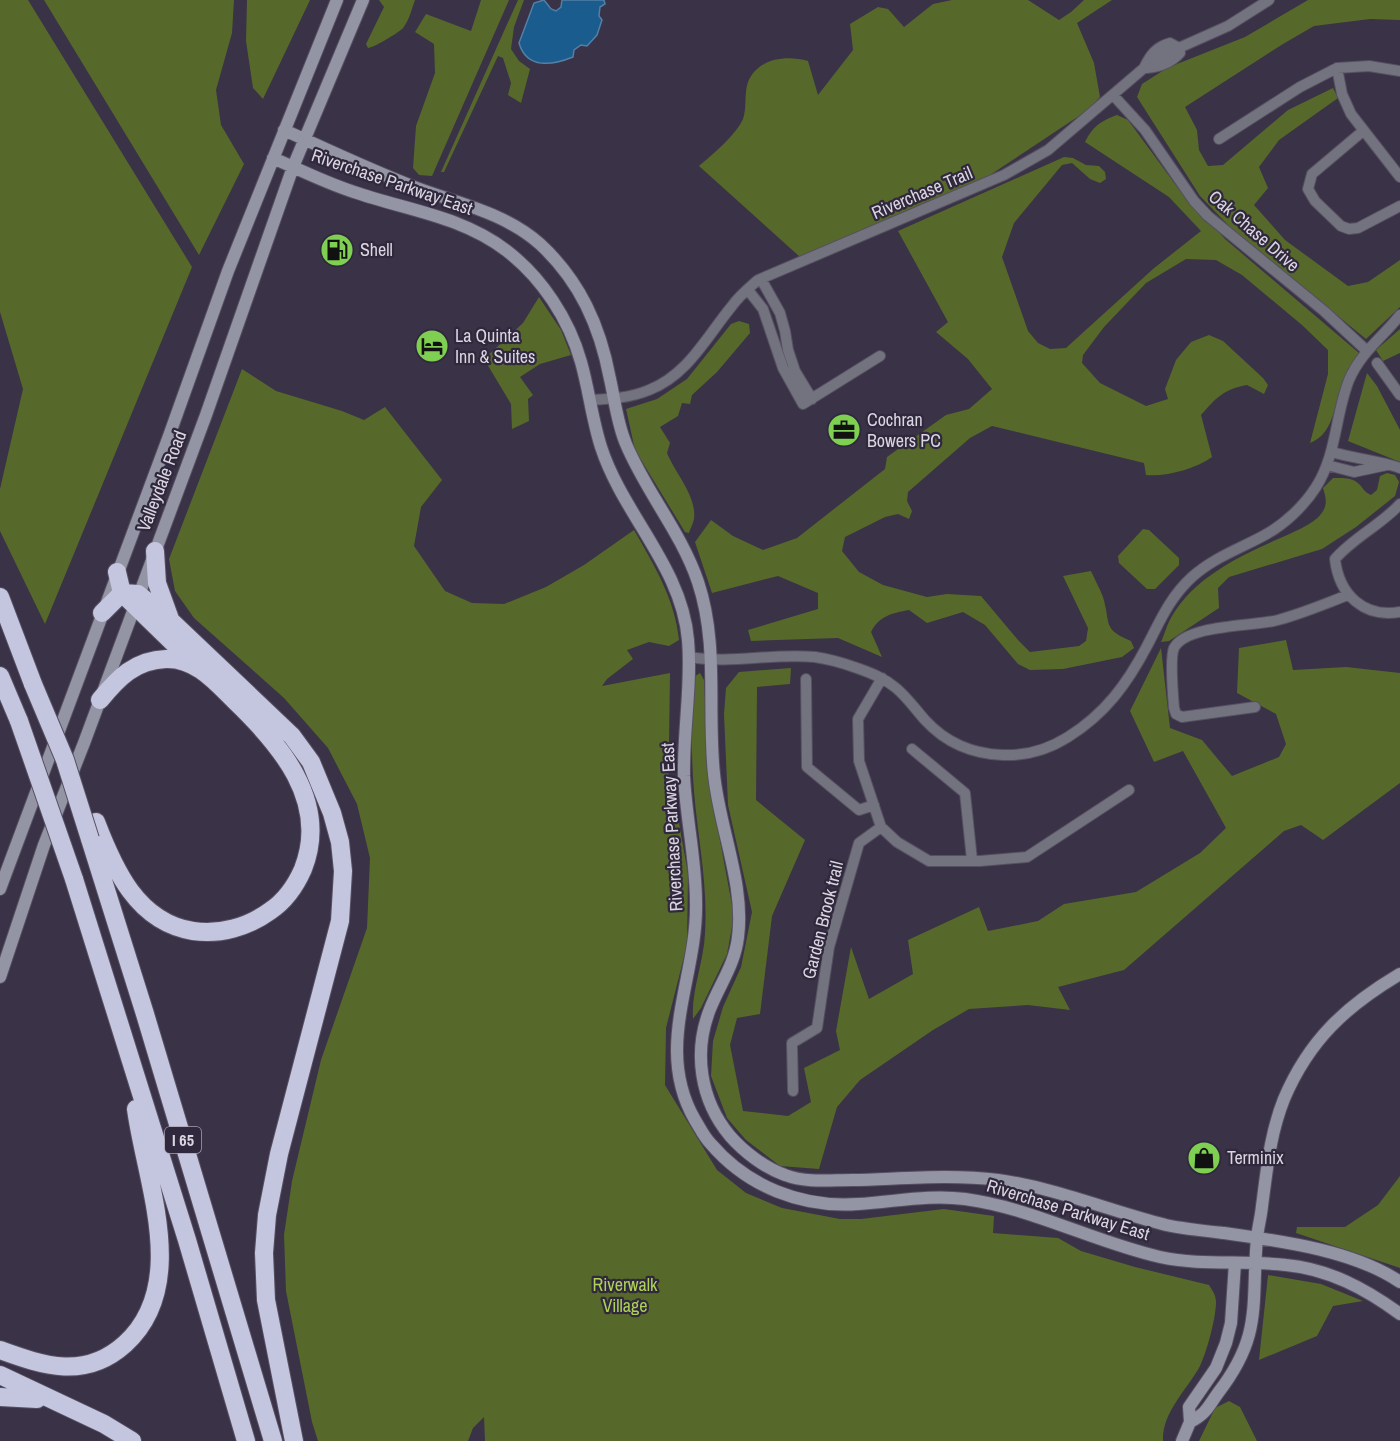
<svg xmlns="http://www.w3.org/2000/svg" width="1400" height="1441" font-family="'Archivo Narrow',sans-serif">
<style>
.green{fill:#56692a}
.water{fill:#195c8d;stroke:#5380a6;stroke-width:1.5}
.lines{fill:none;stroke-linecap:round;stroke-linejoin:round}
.street-casing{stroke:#574f62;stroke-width:12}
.secondary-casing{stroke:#574f62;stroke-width:14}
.highway-casing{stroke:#574f62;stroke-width:20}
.street{stroke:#72737e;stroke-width:10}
.secondary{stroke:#9395a5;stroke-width:12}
.highway{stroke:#c4c5df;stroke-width:18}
.highway-bridge-casing{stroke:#574f62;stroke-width:20;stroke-linecap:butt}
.highway-bridge{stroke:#c4c5df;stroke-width:18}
.labels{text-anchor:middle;stroke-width:4.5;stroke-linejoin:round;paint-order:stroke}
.shield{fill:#30283c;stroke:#a7a1b0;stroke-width:1.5}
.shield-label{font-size:16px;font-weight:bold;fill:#dad5e1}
.street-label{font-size:18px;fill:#dad5e1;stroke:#30283c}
.poi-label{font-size:18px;fill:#dad5e1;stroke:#30283c;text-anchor:start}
.park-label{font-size:18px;fill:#add255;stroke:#30283c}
</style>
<rect width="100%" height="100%" fill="#3a3246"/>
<path class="green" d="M0,0H28L192,267L45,624L0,531V489L23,389L0,312Z
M44,0H234L232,33L216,90L221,125L244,164L199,255Z
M247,0H310L263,99L253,88L246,41Z
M379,0H415C412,8 409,21 403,28C400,32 373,48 368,48L366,44L384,7Z
M481,0H509L432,176L419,175L413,168L416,126L435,73L434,44L415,32L426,14L471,31Z
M518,0H524L514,27L511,49L519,61L530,69L521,103L508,95L511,83L503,58L498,56L444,172H441Z
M952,0H1028L1059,20L1071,12L1084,0H1112L1077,23L1094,63L1100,97L1088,110L984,179L800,257L699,166C712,155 736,135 743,119C747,108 744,93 748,82C758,58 786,55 808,61L818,95L853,50L850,24L878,7L888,9L904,27L933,4Z
M1308,0H1400V20L1370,19L1314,26L1283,44L1185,107L1197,130L1199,150L1208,166L1223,165L1288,110L1333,88L1338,98L1279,140L1259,167L1268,188L1254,205L1285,240L1348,286L1368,282L1400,260V307L1366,339L1232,229L1200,196L1137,97L1142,84L1167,68L1245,37Z
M1117,115L1128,120L1178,188L1225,239L1359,353C1355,360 1350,366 1346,374C1334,397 1337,433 1310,443L1328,374V350L1302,325L1242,275L1216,260L1186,259L1146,283L1104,327L1083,355L1082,363L1100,383L1146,406L1168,399L1165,389L1176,360L1191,342L1209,335L1223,341L1263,378L1268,385L1264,394L1247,385C1224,389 1216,398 1201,415L1212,457C1195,469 1166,477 1146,475L1144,463L992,426L970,438L908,492L907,501L912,511L909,519L898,514L885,517L845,537L842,551L859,572L883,585L927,597L947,594L981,596L1018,640L1030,652L1079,646L1086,641L1088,628L1063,576L1091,571C1095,580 1100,589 1103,597C1111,624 1102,629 1131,641L1134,648L1122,657L1063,669L1030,670L1018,664L985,625L963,612L927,623L909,610C892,613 879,616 871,632L882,657L838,638L751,641L748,630L818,609V593L778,576L712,593L695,542L711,520L733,536L763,550L797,538L885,469L887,457L946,415L969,409L992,389L968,359L936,332L948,322L898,231L1064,157L1073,158L1086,165L1099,166L1105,172L1106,179L1100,183L1090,179L1072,163L1062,165L1014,223L1002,257L1028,331L1038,343L1050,349L1066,348L1153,269L1201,231L1169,197L1085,142C1093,126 1101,121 1117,115Z
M539,297L561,330L571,355L540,364L520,377L533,395L528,399L529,421L512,429L511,404L484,359L523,323Z
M739,321L749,324L750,333L717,372L692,395L690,404L682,403L678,416L660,427L670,443L667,453C675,473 697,496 694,519C693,524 690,529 689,533L685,532L635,450L626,409L657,399L687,379L731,324Z
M1400,329V353L1383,361L1376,350Z
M242,369L276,391L342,411L364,420L385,407L442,480L421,507L414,546L445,591L472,603L504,604L546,587L584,565L634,530C654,565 675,599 679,640L669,646L649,642L627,650L633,659L607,679L602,686L670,673L668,814L676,806L688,874L687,945L666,1028L665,1085L717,1170L746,1193L782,1208L840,1219H861L944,1209L994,1216L993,1233L1058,1238L1081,1251L1135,1267L1209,1285C1212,1290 1216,1295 1216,1302C1216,1318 1207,1351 1200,1366C1187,1390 1162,1412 1163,1441H485L484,1417L473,1428L468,1441H318L312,1422L286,1291L284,1235L292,1181L321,1060L367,928L370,858L357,804L328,748L284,698L194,618L175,591L169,559Z
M1367,373L1377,386L1400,430V462L1348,441Z
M1387,473L1395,475L1399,482L1395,496L1356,527L1322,549L1229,577L1218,588L1219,608L1169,641L1161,642C1165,633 1167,624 1172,616C1194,578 1239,556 1278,539C1289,534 1314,524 1321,514C1328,505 1326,498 1323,488L1333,478C1343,478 1352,477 1359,484C1364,489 1364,492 1371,495L1377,490L1380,476Z
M1143,529L1149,530L1179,558V565L1155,589H1147L1119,563L1118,556Z
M1286,640L1293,670L1346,667L1400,673V783L1323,840L1301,825L1284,831L1124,970L1058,987L1070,1010L1028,1005L969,1009L933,1030L860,1080L837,1107L819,1169L780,1166L746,1140L727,1118L711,1076L713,1041L723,1007L741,967L752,912L728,805L724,714L726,688L739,672L791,668L790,684L757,687L756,800L805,840L772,916L760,1014L737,1018L730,1045L743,1111L788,1116L811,1102L804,1068L840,1050L836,1031L851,947L869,999L913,974L908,940L979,907L988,931L1038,921L1064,904L1136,892L1200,853L1226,828L1183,751L1154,762L1130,711L1161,648L1170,728L1202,740L1232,776L1279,757L1286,744L1276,714L1237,693L1239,648Z
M700,673L704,680L709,781L734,916L727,954L701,1008L693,1019C691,990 704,962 705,933C708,885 698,839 694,792C691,754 691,714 694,677Z
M1400,1176V1268L1296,1233L1297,1227H1345L1378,1205Z
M1268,1275L1321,1284L1363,1301L1333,1306L1317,1336L1259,1360Z
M1229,1401L1240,1407L1257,1441H1199L1215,1408Z"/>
<path class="water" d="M544,0L551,9L556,11L561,7L562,0H604L605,4L600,7L599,16L602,20L597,35L587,46L581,45L574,50L573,57C553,65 527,70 519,43L534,3Z"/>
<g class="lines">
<defs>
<path id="street" d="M1144,68C1150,55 1156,47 1170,43L1179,48
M1147,68C1160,67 1171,63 1180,53L1179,48
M1337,68L1342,94L1351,114L1400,177
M1113,95L1145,130L1194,201L1208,216L1324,311L1366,350
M1363,131L1312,174L1308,189L1315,201L1341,226L1349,229L1358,228L1400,206
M1219,139L1300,87L1337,68L1369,66L1400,71
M761,279L780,313L785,331L788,350L795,371L812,399
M748,290L763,309L783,368L803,404L880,356
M1377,363L1400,395
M590,400C610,399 630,398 649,390C688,375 707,336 732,306C739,296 749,288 758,280L1004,175L1048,150L1144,68L1163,55L1228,26L1269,0
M1332,452C1355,459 1378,460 1400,468
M1327,465L1354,472L1387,465
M1400,504C1381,525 1354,537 1335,559C1339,595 1364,618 1400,612
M688,657C732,664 772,653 815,657C829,659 843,663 857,668C871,673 884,678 896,688C907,697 916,710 925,720C946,743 974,754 1003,755C1026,756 1049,749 1068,737C1105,714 1127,684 1147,646C1160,621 1170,597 1192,577C1213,558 1239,549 1263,536C1284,525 1304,506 1316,487C1337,454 1335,415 1349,380C1361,352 1382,338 1400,315
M882,678L858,719L859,761L881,827L897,842L929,861H980L1027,857L1129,790
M806,679L807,767L859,810L874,805
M1255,707L1182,717L1176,714L1174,708C1173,696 1170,657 1174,648C1186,625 1250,626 1274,621C1299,615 1324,604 1348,595
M912,749L965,793L972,860
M793,1091L792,1043L817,1028L829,947L859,843L881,827"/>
<path id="secondary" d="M284,130C328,150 372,171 417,188C460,204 505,213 540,244C580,281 600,326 610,379C615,401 617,423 626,444C646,492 681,532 698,582C719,645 707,709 714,774C719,827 745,884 738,937C735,964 720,984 710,1009C693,1052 700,1100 730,1136C744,1152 765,1168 785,1175C806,1183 830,1180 852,1180C900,1179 950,1174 998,1180C1056,1188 1110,1211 1166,1225C1185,1229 1205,1231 1224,1233C1280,1241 1353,1250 1400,1282
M273,158C300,170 326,183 354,192C406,210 462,216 507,251C542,278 569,319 581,362C589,390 592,419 601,447C623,515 682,567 688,640C692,685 683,731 684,776C686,818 696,860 696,902C698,977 653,1047 695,1120C700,1128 704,1137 711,1144C748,1187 802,1208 858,1204C894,1202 929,1194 965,1199C1032,1208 1094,1242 1160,1257C1201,1266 1244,1260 1286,1265C1329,1269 1366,1289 1400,1314
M0,889L169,436L228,271L337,0
M0,977L44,845L84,743L206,415L293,167L363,0
M1190,1422C1206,1414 1208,1407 1218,1393C1263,1335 1251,1305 1257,1238C1258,1227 1261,1217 1262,1206C1267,1169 1270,1134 1284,1099C1309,1040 1346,1006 1400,974
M1182,1441L1190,1422L1189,1407L1216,1368L1226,1343L1231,1323L1235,1263"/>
<path id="highway" d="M155,551L157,583L170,619
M117,572L122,593L195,664
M0,597L33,684
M102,613L122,593L138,594L171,621L292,736L311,762L332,813L340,842L343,871L340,921L279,1154L267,1215L264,1253L266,1300L294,1441
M0,676L19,721
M96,822C114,869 137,922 193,931C220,935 248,927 270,911C285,901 296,885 303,869C330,801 279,743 234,700C215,681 195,658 166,659C135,660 118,678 100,700
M90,839L145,1014L273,1441
M74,879L187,1240L246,1441
M0,1350C44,1366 85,1380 125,1344C190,1285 146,1183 136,1109
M0,1375L104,1424L132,1441
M0,1397L37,1399"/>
</defs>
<use href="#street" class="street-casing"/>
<use href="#secondary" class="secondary-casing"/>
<use href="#highway" class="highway-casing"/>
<use href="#street" class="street"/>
<use href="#secondary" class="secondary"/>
<use href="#highway" class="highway"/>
<defs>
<path id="highway-bridge" d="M33,684L65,760L90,839
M19,721L74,879"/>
</defs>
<use href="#highway-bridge" class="highway-bridge-casing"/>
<use href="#highway-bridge" class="highway-bridge"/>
</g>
<defs>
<symbol id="fuel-disc" viewBox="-11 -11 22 22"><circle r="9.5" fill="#7fd052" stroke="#30283c"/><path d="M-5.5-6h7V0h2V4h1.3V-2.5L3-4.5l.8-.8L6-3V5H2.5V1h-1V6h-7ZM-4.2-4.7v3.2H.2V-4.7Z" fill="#111"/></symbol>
<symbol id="hotel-disc" viewBox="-11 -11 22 22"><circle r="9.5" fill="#7fd052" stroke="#30283c"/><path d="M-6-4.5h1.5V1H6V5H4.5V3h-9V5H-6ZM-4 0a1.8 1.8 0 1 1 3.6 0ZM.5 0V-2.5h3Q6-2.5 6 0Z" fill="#111"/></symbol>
<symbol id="office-disc" viewBox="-11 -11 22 22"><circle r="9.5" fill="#7fd052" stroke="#30283c"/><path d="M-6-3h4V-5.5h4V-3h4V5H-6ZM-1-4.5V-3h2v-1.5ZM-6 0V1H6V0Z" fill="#111"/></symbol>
<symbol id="shop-disc" viewBox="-11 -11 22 22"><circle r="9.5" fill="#7fd052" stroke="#30283c"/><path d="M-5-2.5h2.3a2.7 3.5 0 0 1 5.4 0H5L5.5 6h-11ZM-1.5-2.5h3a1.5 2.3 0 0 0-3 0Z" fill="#111"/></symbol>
</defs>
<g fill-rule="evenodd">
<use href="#fuel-disc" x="318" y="231" width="38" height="38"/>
<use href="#hotel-disc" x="413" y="327" width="38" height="38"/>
<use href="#office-disc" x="825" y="411" width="38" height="38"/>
<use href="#shop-disc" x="1185" y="1139" width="38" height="38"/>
</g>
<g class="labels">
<rect class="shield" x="165" y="1127" width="36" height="26" rx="4.5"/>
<g class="shield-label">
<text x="183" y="1146">I 65</text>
</g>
<g class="street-label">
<text transform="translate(392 182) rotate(19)" y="6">Riverchase Parkway East</text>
<text transform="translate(922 193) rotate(-23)" y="6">Riverchase Trail</text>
<text transform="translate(1254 231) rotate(41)" y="6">Oak Chase Drive</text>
<text transform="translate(162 481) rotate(-69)" y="6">Valleydale Road</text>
<text transform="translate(672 827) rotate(-93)" y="6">Riverchase Parkway East</text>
<text transform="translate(823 920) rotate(-76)" y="6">Garden Brook trail</text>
<text transform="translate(1068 1210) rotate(17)" y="6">Riverchase Parkway East</text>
</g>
<g class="poi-label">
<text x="360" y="256">Shell</text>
<text x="455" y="342">La Quinta<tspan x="455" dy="21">Inn &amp; Suites</tspan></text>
<text x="867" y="426">Cochran<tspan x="867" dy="21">Bowers PC</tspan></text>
<text x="1227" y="1164">Terminix</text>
</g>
<g class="park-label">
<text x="625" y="1291">Riverwalk<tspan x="625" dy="21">Village</tspan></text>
</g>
</g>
</svg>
